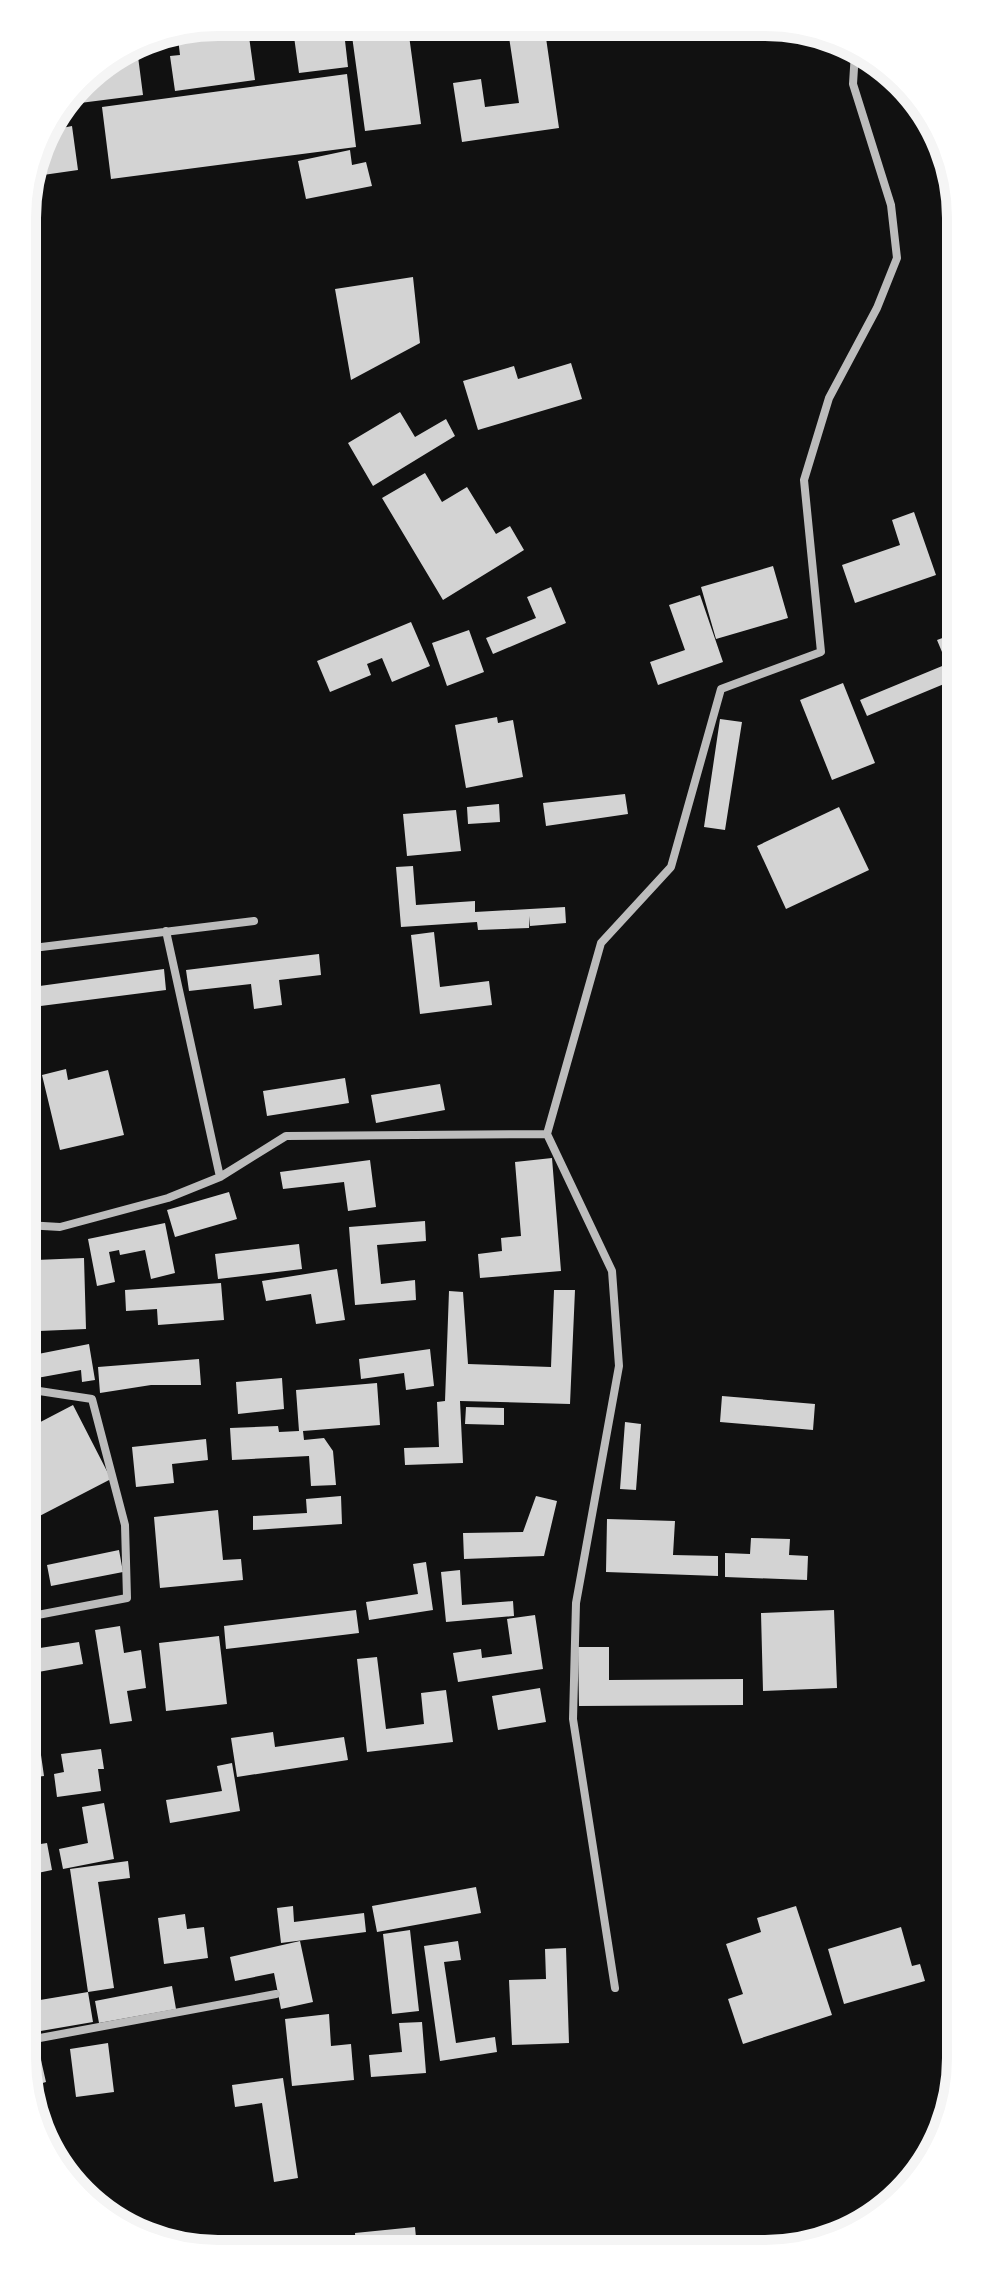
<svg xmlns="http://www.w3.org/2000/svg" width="983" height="2276" font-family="'Source Sans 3',sans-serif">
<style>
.building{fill:#d3d3d3}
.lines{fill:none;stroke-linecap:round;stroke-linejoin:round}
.minor{stroke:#bcbcbc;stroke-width:8}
.rim{fill:none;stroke:#f5f5f5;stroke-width:10}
</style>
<rect width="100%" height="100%" fill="#111"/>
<path class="building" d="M218,22H247L255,80L175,91L170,56L180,55L177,30Z
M292,22L343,23L348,67L299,73Z
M355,23H384V25L356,27Z
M507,24H544L559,128L462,142L453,83L481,79L485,107L519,103Z
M408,28L421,124L365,131L352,36Z
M136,41L143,95L80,103L78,85L88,71Z
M347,74L356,147L111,179L102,107Z
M72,126L78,170L43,175L39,143L42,132Z
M350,150L352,165L366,162L372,186L306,199L298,161Z
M413,277L420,343L351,380L335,289Z
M571,363L582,399L478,430L463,381L514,366L518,379Z
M400,412L415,437L446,419L455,436L373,486L348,443Z
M425,473L442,502L467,487L496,534L510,526L524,550L443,600L382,498Z
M914,512L936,575L855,603L842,565L900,545L892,520Z
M773,566L788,618L716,639L701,587Z
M551,587L566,623L493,654L486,638L536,618L527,597Z
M700,595L723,662L658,685L650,662L685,650L669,605Z
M411,622L430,666L392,682L382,658L367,664L371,675L330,692L317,661Z
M469,630L484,672L447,686L432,643Z
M956,633V679L867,716L860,700L947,664L937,640Z
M843,683L875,763L832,780L800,700Z
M497,717L498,723L513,720L523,777L466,788L455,725Z
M720,719L742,722L725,830L704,827Z
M625,794L628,814L546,826L543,803Z
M499,804L500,822L468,824L467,807Z
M839,807L869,870L786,909L757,846Z
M456,810L461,851L407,856L403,814Z
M413,866L416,905L475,901V912L565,907L566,923L530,926V916L529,928L478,930L477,922L401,927L396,867Z
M434,932L440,987L489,981L492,1005L420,1014L411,935Z
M319,954L321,975L279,980L282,1005L254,1009L251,984L189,991L186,970Z
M164,969L166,990L25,1008V988Z
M66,1069L68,1080L108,1070L124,1135L60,1150L42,1075Z
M345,1078L349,1103L267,1116L263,1091Z
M440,1084L445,1110L376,1123L371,1095Z
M552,1158L561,1271L480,1278L478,1254L502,1251L501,1238L521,1236L515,1162Z
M370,1160L376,1207L348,1211L344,1182L283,1189L280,1172Z
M229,1192L237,1219L175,1237L167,1210Z
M425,1221L426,1241L377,1245L381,1284L415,1280L416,1300L355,1305L349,1227Z
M165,1223L175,1273L151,1279L145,1250L120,1255L119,1250L109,1252L115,1282L97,1286L88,1239Z
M299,1244L302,1269L218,1279L215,1254Z
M84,1258L86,1329L39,1331L36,1260Z
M337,1269L345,1320L316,1324L311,1294L266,1301L262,1281Z
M221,1283L224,1320L158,1325L157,1309L126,1311L125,1290Z
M554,1290H575L570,1404L460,1401L463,1463L405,1465L404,1448L439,1447L437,1402L445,1401L449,1291L463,1292L468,1364L551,1367Z
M89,1344L95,1380L82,1382L81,1370L37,1378L33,1355Z
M430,1349L434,1386L406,1390L404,1373L361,1379L359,1359Z
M199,1359L201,1385H151L100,1393L98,1367Z
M282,1378L284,1409L238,1414L236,1382Z
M377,1383L380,1425L303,1431L304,1440L324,1438L333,1451L336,1485L311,1486L309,1456L232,1460L230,1428L278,1426L279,1432L299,1431L296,1390Z
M722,1396L815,1404L813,1430L720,1422Z
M73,1405L111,1479L28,1522L27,1429Z
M466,1407L504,1408V1425L465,1424Z
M625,1422L641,1424L636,1490L620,1489Z
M206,1439L208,1460L172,1464L174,1483L136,1487L132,1447Z
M341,1496L342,1524L253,1530V1516L307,1513L306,1499Z
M536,1496L557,1501L544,1556L464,1559L463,1533L523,1532Z
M218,1510L223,1560L241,1559L243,1580L160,1588L154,1517Z
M607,1519L675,1521L673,1555L718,1556V1576L606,1572Z
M751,1538L790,1539L789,1555L808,1556L807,1580L725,1577V1553L750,1554Z
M119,1550L123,1572L51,1586L47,1565Z
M426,1562L433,1610L369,1620L366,1602L418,1594L413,1564Z
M460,1570L462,1605L513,1601L514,1616L446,1622L441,1572Z
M356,1610L359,1633L226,1649L224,1626Z
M834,1610L837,1688L763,1691L761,1613Z
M535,1615L543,1669L458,1682L453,1653L481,1649L482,1658L512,1654L507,1619Z
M120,1626L124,1653L141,1650L146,1688L127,1691L132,1721L110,1724L95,1630Z
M219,1636L227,1704L166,1711L159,1643Z
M79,1642L83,1664L27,1674V1650Z
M578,1647H609V1680L743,1679V1705L579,1706Z
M377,1657L386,1729L424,1724L421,1693L446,1690L453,1742L367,1752L357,1659Z
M540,1688L546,1722L498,1730L492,1696Z
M35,1713L44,1776L28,1778L27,1714Z
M273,1732L275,1747L344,1737L348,1760L237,1777L231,1738Z
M101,1749L104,1769H98L101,1791L57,1797L54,1774L64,1772L61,1754Z
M232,1763L240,1811L170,1823L166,1800L222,1791L217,1766Z
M104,1803L114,1859L63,1869L59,1849L88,1843L82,1807Z
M47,1843L52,1870L28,1875V1846Z
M128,1861L130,1878L98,1882L114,1988L88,1992L70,1869Z
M476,1887L481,1913L377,1932L372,1906Z
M293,1906L294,1922L364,1913L366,1932L281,1943L277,1908Z
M796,1906L832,2015L743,2044L728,1999L743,1994L726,1944L761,1932L757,1918Z
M185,1914L187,1929L204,1927L208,1958L164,1964L158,1918Z
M901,1927L912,1966L920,1964L925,1981L844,2004L828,1949Z
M410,1930L419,2011L392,2014L383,1934Z
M300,1941L313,2002L281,2009L274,1973L235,1981L230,1957Z
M458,1941L461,1960L444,1962L456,2043L495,2037L497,2052L440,2061L424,1946Z
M566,1948L569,2043L512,2045L509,1980L546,1979L545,1949Z
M172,1986L176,2009L99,2023L95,2001Z
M88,1992L93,2022L29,2033L28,2002Z
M329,2014L331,2046L351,2044L354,2080L292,2086L285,2019Z
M422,2022L426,2073L371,2077L369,2055L402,2052L399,2023Z
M108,2043L114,2092L76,2097L70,2049Z
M38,2047L46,2082L29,2087V2049Z
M283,2078L298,2178L274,2182L262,2103L235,2107L232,2085Z
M415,2227L417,2248L356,2249L355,2233Z"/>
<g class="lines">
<path class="minor" d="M166,931L220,1177
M25,949L254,921
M26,1225L60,1227L168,1198L220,1177L286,1136L547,1134
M26,1389L92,1399L125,1525L127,1598L27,1617
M615,1988L573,1719L576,1603L619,1366L612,1271L547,1134L601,943L671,867L721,689L821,652L804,480L829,398L877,308L897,258L891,205L853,84L855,52
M29,2040L276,1994"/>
</g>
<path d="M0 0H983V2276H0ZM218 36H765A182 182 0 0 1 947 218V2058A182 182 0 0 1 765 2240H218A182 182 0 0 1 36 2058V218A182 182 0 0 1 218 36Z" fill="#fff" fill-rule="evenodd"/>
<path class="rim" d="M218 36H765A182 182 0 0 1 947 218V2058A182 182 0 0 1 765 2240H218A182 182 0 0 1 36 2058V218A182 182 0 0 1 218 36Z"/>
</svg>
